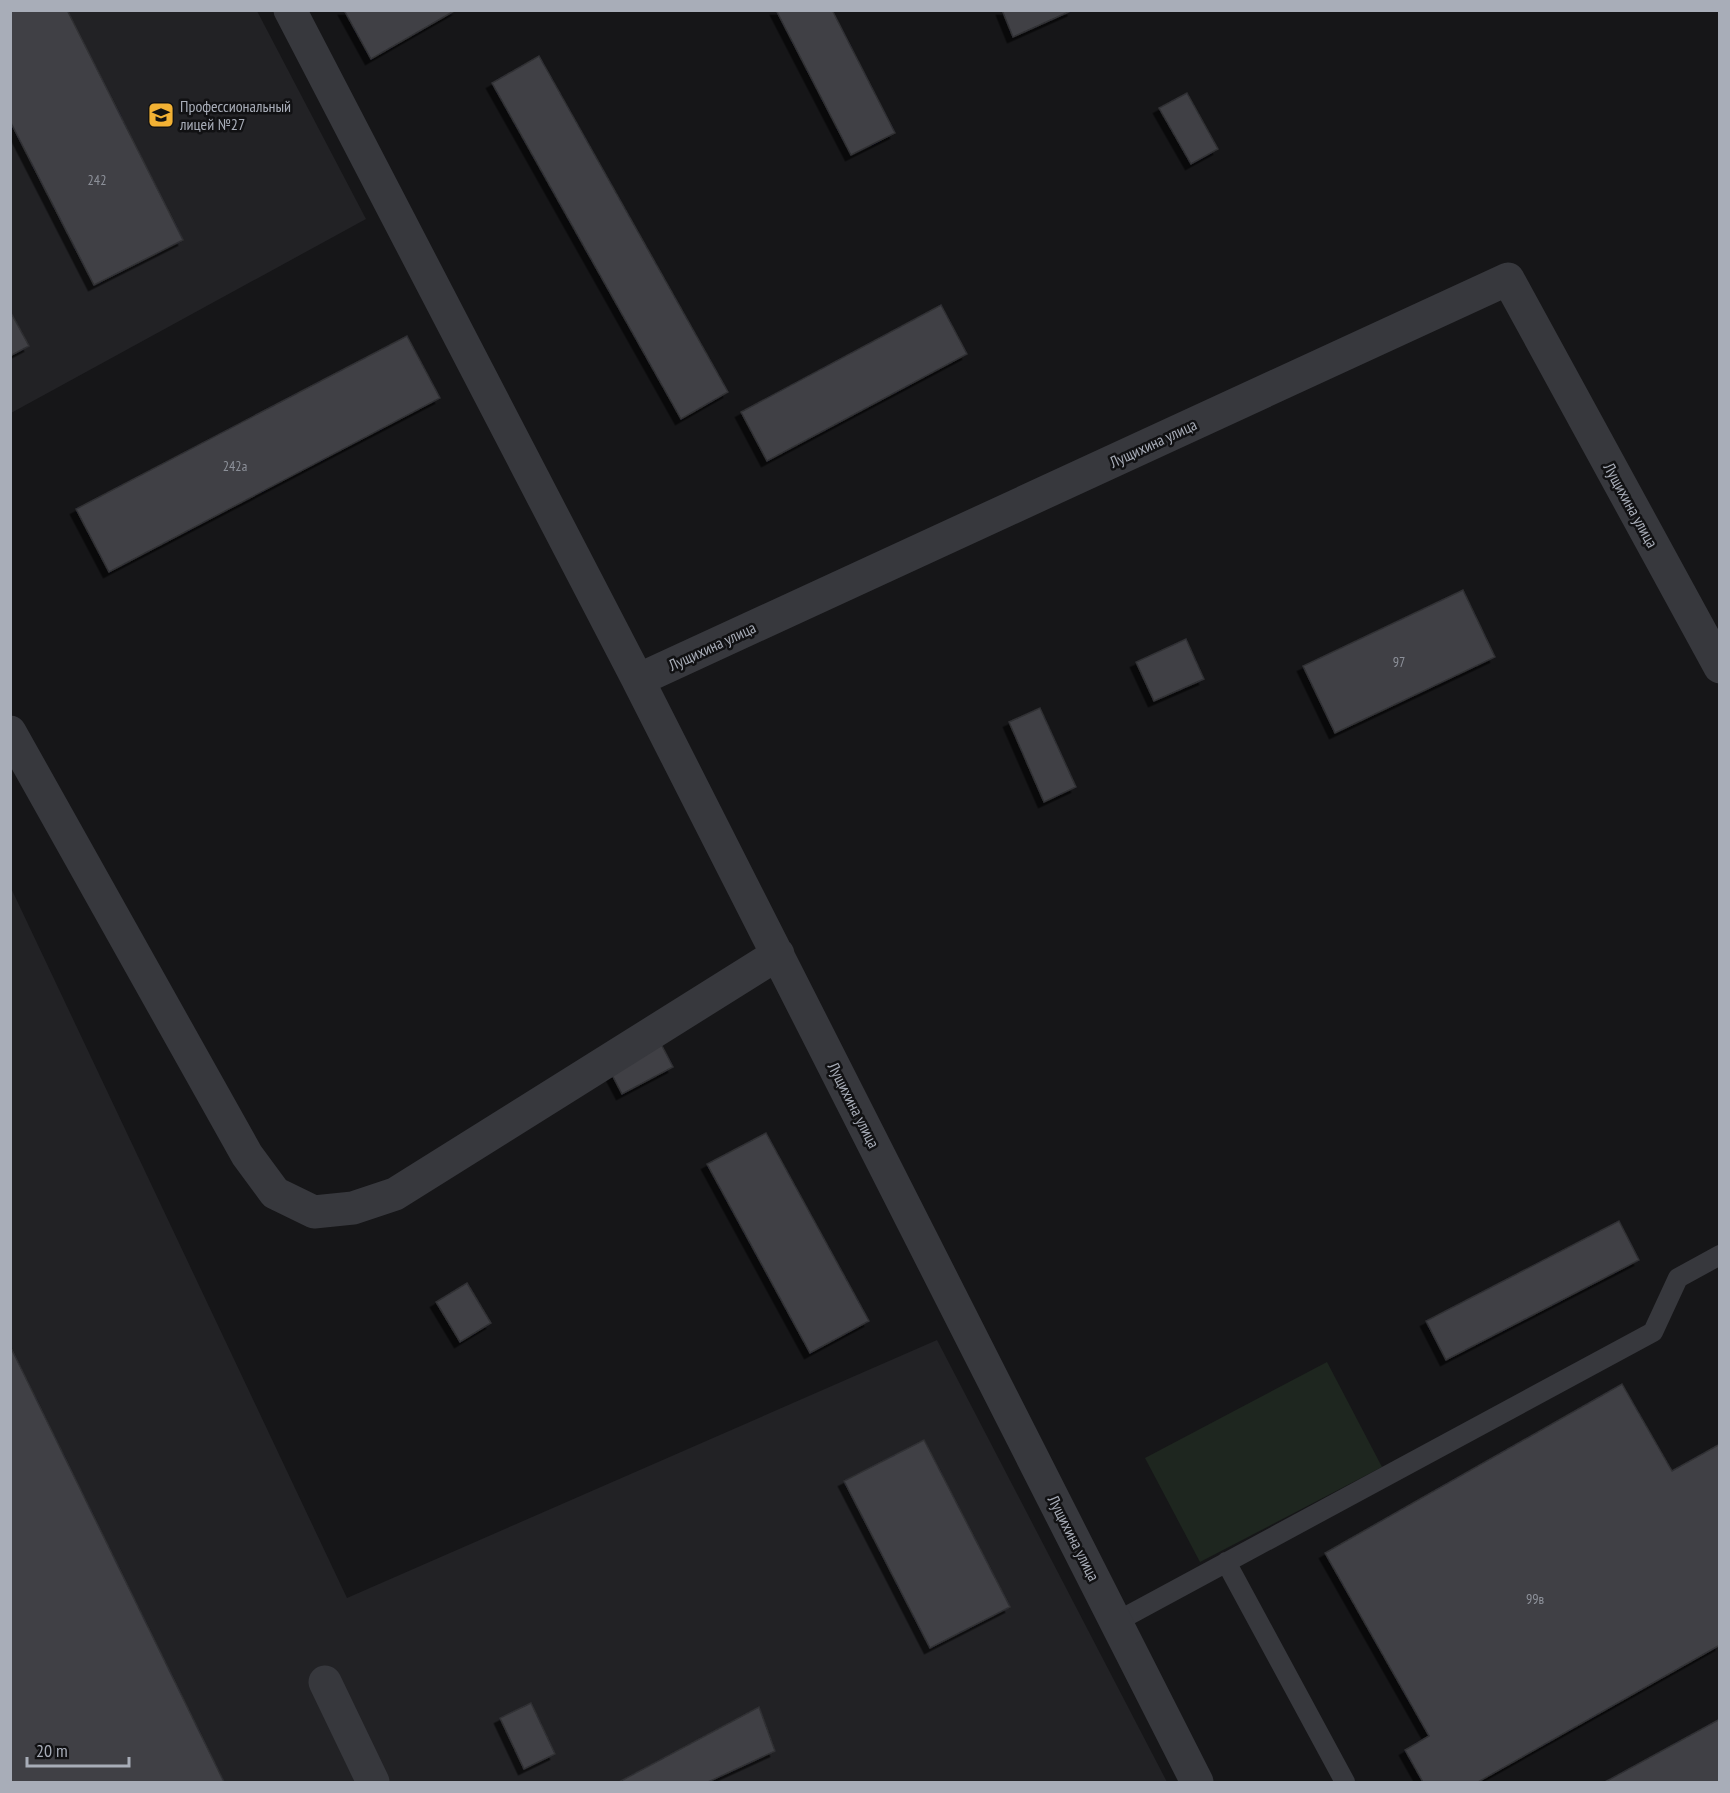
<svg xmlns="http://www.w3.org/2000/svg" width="1730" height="1793" font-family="'PT Sans Narrow',sans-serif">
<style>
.built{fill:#222225}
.green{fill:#1e261f}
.building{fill:#404145;stroke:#303034;stroke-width:1.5;filter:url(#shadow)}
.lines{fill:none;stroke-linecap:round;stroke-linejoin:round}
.lane{stroke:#37383d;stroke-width:20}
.street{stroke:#37383d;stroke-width:33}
.labels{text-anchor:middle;stroke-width:5;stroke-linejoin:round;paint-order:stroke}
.number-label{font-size:14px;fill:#8e929b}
.poi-label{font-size:16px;fill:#a8adb8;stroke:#111113;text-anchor:start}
.street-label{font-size:16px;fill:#a8adb8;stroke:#111113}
</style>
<defs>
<filter id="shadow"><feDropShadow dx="-5.5" dy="5.5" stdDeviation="0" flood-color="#0009"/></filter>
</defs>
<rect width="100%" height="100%" fill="#161618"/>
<path class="built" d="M11,11H257L366,219L11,413Z
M10,886L347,1598L937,1340L1167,1782H11Z"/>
<path class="green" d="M1327,1362L1382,1467L1200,1562L1145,1458Z"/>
<path class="building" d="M10,10H67L183,240L94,285L10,121Z
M344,10H456L371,59Z
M776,10H832L895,133L851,155Z
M1002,10H1073L1013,37Z
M539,56L728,392L681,419L492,83Z
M1187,93L1218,149L1191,164L1159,108Z
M941,305L967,354L767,461L741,412Z
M10,311L29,346L10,356Z
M407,336L440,398L109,572L76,509Z
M1463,590L1495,657L1335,733L1303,666Z
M1186,639L1204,679L1154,701L1136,662Z
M1040,708L1076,787L1044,802L1009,722Z
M660,1042L673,1067L622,1094L609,1069Z
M766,1133L869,1321L810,1353L707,1164Z
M1619,1221L1639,1260L1446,1360L1426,1321Z
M467,1283L491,1323L460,1342L436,1302Z
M10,1346L224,1782H10Z
M1622,1384L1672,1471L1720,1444V1645L1478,1782H1423L1405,1750L1429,1736L1325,1553Z
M924,1440L1010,1607L930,1648L844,1481Z
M531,1703L555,1754L524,1769L500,1718Z
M759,1707L775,1751L708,1782H619Z
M1720,1719V1782H1605Z"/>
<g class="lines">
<path class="lane" d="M1226,1562L1345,1782
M1116,1622L1653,1332L1678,1278L1720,1255"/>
<path class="street" d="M290,10L638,680
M10,732L247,1155L275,1193L314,1212L353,1208L395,1194L778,954
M325,1682L373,1782
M1197,1782L638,680L1508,279L1720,667"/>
</g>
<defs>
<symbol id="university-square" viewBox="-11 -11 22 22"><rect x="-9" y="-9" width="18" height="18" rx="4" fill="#f2b134" stroke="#111113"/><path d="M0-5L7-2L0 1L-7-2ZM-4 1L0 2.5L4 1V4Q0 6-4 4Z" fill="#111"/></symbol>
</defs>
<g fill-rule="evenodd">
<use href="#university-square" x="146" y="100" width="30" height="30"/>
</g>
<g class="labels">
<g class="number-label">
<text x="97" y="185">242</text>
<text x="235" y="471">242а</text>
<text x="1399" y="667">97</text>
<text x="1535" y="1604">99в</text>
</g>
<g class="poi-label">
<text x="180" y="112">Профессиональный<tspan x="180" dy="18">лицей №27</tspan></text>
</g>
<g class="street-label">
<text transform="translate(1153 443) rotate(-25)" y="6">Лущихина улица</text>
<text transform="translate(1631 505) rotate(61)" y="6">Лущихина улица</text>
<text transform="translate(712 646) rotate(-25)" y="6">Лущихина улица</text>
<text transform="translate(854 1105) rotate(63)" y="6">Лущихина улица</text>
<text transform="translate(1074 1538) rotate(63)" y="6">Лущихина улица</text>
</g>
</g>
<rect width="1730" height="1793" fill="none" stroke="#a8adb8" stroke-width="24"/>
<path d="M27 1757v9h102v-9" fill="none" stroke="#a8adb8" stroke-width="3"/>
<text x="36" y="1757" font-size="18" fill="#a8adb8" stroke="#111113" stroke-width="4.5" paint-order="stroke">20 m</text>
</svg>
